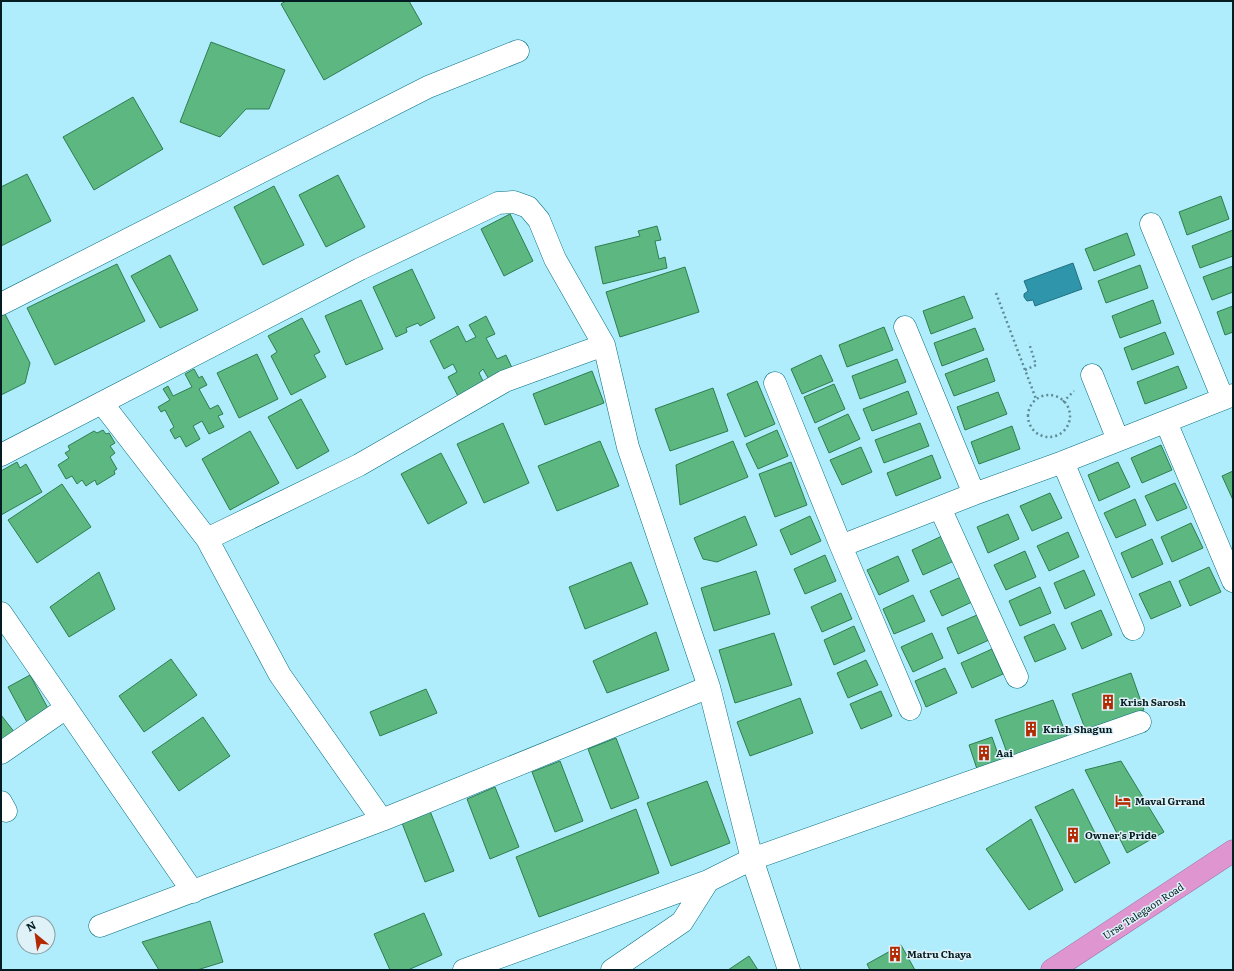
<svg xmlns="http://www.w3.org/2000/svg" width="1234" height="971" font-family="Literata,serif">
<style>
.water{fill:#2e95aa;stroke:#217182}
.building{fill:#5db780;stroke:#2d7e50}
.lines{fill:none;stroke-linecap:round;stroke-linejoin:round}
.minor-casing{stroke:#046e80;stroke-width:23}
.highway-casing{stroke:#926b93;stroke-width:23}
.path{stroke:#5f8b96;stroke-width:2.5;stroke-dasharray:2 3;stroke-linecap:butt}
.minor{stroke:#fff;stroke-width:22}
.highway{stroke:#df95cf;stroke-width:22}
.labels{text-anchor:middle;stroke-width:3;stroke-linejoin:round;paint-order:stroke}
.poi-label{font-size:10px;font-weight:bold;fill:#041d23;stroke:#dff2f7;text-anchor:start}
.street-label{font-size:10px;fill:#041d23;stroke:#dff2f7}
</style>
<rect width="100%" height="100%" fill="#b0edfc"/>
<path class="water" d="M1073,263L1082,289L1035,306L1033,300L1027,301L1024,297V294L1028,291L1024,281Z"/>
<path class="building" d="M286,1H409L422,24L324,80L281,4Z
M211,42L285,70L269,109H246L220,137L180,122Z
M133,97L163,149L94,190L63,137Z
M27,174L51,221L1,246V187Z
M338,175L365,227L326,247L299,195Z
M274,186L304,245L263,265L234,207Z
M1221,196L1229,219L1187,235L1179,212Z
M510,214L533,261L504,276L481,229Z
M657,226L661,240L655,241L659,259L665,257L667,268L603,284L595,247L640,236L638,231Z
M1233,230V256L1200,268L1192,246Z
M1127,233L1135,255L1094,271L1085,249Z
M170,255L198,310L160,328L131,276Z
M117,264L145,321L55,365L27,308Z
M1140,265L1148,288L1106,303L1098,281Z
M1233,266V292L1212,300L1203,277Z
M685,267L699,312L620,337L606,292Z
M412,269L435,318L420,326L418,323L406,328L407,332L396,337L373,287Z
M964,296L973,318L931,334L923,311Z
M361,300L383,349L346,365L325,316Z
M1153,300L1161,323L1120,338L1112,316Z
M1233,306V332L1225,335L1217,312Z
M5,314L30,363L25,383L1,395V316Z
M486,316L495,334L486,338L497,359L506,355L514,372L491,383L483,369L479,373L486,387L460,400L448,377L457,372L453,364L444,369L430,341L458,326L466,342L476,337L469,325Z
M302,318L320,352L314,355L326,377L291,395L271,356L277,352L268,336Z
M884,327L893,350L847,367L839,345Z
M975,328L984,350L942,366L934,343Z
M1165,332L1174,354L1132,370L1124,348Z
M257,354L278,399L239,418L217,373Z
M821,355L833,381L802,394L791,369Z
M987,358L995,381L954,396L945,374Z
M897,359L906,382L860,399L852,376Z
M1178,366L1187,388L1145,404L1137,382Z
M194,369L199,378L202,376L207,385L199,389L210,409L218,405L223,414L218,416L224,427L209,434L202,421L193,426L200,439L186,447L180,436L175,439L170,430L174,427L165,410L161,412L158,407L170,400L163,389L168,386L173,396L192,387L185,374Z
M592,371L604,403L545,425L533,394Z
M757,381L775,424L745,437L727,394Z
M834,384L845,409L815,423L804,397Z
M713,388L728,431L670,451L655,409Z
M908,391L917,414L872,431L863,409Z
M998,392L1007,414L965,430L957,407Z
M301,399L329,451L297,469L268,417Z
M848,414L860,439L829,453L818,428Z
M503,423L529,483L484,503L457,444Z
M920,423L929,446L884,463L875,440Z
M1012,426L1020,449L979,464L971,442Z
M103,430L106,434L109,433L115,443L110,446L115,453L110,457L117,469L114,471L115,474L97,485L95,480L86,486L82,480L77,484L72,476L66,479L58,465L69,458L65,453L70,450L68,446L94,431L97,433Z
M777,430L788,456L758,469L746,444Z
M250,431L279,483L230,510L202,459Z
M600,441L619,486L557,511L538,466Z
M733,441L748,477L680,505L676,465Z
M1161,445L1172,470L1142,483L1131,458Z
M861,447L872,472L842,485L830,460Z
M441,453L467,503L428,524L401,474Z
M932,455L941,478L896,496L887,473Z
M17,462L20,468L26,464L42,492L1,515V471Z
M791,462L807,505L775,517L759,474Z
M1118,462L1130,487L1099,501L1088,475Z
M1233,471V500L1222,476Z
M1175,483L1187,508L1157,521L1145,496Z
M62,484L91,527L37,563L8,520Z
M1050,493L1062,518L1032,531L1020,506Z
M1135,499L1146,525L1116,538L1104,513Z
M1008,514L1019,539L988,553L977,527Z
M745,516L757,545L717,562L703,559L694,538Z
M810,516L821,541L791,555L780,530Z
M1191,523L1203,548L1172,562L1161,537Z
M1068,532L1079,557L1049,571L1037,546Z
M942,536L954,561L923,575L912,550Z
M1152,539L1163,564L1132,578L1121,553Z
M1025,551L1036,577L1006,590L994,565Z
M825,555L836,581L805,594L794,569Z
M898,556L909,581L879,595L867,570Z
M631,562L648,604L585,629L569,587Z
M1209,567L1221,592L1190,606L1179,581Z
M1084,570L1095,595L1065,609L1054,583Z
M756,571L770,614L714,631L701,588Z
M99,572L115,609L69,637L50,607Z
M961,577L972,602L942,616L930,591Z
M1170,581L1181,606L1151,619L1139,594Z
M1040,587L1051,613L1020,626L1009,601Z
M841,593L852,619L822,632L811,607Z
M913,595L925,621L894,634L883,609Z
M1101,610L1112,635L1082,649L1071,623Z
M977,615L989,640L958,654L947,628Z
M1054,624L1066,649L1035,662L1024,637Z
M854,626L865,651L834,665L824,640Z
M656,632L669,670L607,693L593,661Z
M774,633L792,685L735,703L719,650Z
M932,633L943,658L913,672L901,647Z
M992,649L1003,674L972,688L961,663Z
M171,659L197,695L144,732L119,696Z
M866,660L878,685L848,698L837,673Z
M945,668L957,693L926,707L915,681Z
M1131,673L1144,710L1086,731L1072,694Z
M30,675L50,712L28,724L8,687Z
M426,689L437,713L380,736L370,712Z
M881,691L892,716L861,729L850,704Z
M800,698L813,733L750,756L737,722Z
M1053,700L1067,737L1009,758L995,720Z
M1,715L19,738L1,746Z
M203,717L230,756L179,791L152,752Z
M992,737L1000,760L977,769L969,745Z
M616,738L639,798L611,809L588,749Z
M560,761L583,821L555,832L532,772Z
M1121,761L1164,832L1127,853L1085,770Z
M707,781L730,843L671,866L647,803Z
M495,787L519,847L490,859L467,799Z
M1073,789L1110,863L1075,883L1035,807Z
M636,809L659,873L539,917L516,857Z
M430,811L454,871L425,882L402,823Z
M1031,819L1063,890L1029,910L986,849Z
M424,913L442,955L408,970H390L374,934Z
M210,921L223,962L197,970H159L142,942Z
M901,945L915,970H870L867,964Z
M749,956L758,970H728Z"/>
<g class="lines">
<defs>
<path id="minor" d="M1151,224L1223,399
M1,304L428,87L518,51
M905,327L974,494
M1092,375L1118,440
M775,383L841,546L910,709
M102,403L207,539L280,675L382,820
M1166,422L1233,581
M1,455L360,269L498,203L514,202L528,207L539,220L555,259L604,345L628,447L709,687L752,859L789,970
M1063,462L1133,629
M940,508L1017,677
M207,539L359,465L505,381L604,345
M841,546L974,494L1063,462L1233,395
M1,613L193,892
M1,753L66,708
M1,802L6,811
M100,926L382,820L709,687
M464,970L708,881L752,859L1140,722
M612,970L682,922L708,881"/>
<path id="highway" d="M1052,970L1233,851"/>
</defs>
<use href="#minor" class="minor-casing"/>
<use href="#highway" class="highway-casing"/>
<path class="path" d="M996,293L1036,399
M1025,370L1036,365L1029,343
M1028 416a21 21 0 1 1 42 0a21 21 0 1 1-42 0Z
M1063,402L1074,391"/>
<use href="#minor" class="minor"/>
<use href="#highway" class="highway"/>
</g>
<defs>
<symbol id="building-bare" viewBox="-9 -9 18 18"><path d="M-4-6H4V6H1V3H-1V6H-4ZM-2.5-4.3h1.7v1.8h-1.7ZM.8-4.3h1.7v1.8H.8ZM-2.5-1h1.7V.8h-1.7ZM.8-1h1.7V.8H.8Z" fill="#b42a00" stroke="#dff2f7" stroke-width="2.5" paint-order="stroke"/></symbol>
<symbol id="hotel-bare" viewBox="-9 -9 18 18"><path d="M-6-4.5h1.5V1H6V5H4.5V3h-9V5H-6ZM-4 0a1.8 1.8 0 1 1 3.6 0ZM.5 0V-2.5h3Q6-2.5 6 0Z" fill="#b42a00" stroke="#dff2f7" stroke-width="2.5" paint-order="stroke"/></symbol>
</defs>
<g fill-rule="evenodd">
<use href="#building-bare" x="1097" y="691" width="22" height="22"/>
<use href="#building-bare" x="1020" y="718" width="22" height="22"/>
<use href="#building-bare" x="973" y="742" width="22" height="22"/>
<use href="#hotel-bare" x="1112" y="790" width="22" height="22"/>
<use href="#building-bare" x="1062" y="824" width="22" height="22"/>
<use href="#building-bare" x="884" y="943" width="22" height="22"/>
</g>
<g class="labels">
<g class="poi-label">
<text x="1120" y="706">Krish Sarosh</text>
<text x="1043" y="733">Krish Shagun</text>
<text x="996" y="757">Aai</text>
<text x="1135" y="805">Maval Grrand</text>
<text x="1085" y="839">Owner's Pride</text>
<text x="907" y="958">Matru Chaya</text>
</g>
<g class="street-label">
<text transform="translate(1143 911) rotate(-33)" y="4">Urse Talegaon Road</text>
</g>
</g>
<rect width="1234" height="971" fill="none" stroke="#041d23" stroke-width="4"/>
<g transform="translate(36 935) rotate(331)"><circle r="19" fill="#dff2f7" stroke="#879da2"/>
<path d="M0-3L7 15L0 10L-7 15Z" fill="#b42a00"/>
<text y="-6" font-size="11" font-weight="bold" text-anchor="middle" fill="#041d23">N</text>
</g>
</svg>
